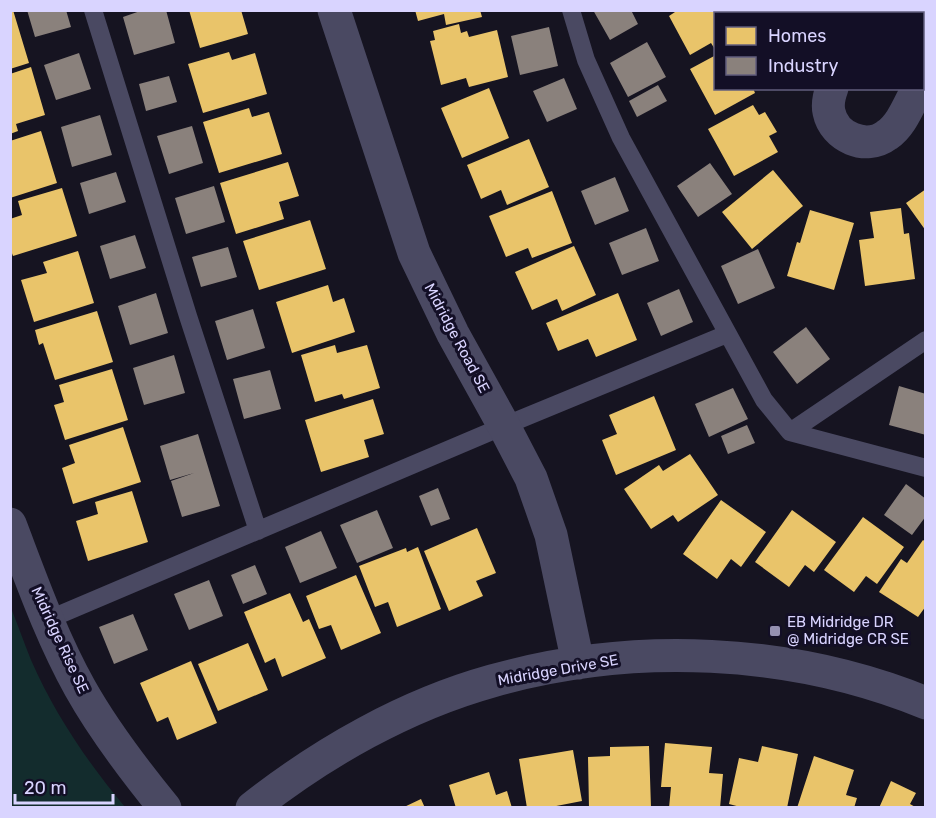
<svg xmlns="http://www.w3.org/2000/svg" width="936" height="818" font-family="Rubik,sans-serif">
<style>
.green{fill:#132c2d}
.homes{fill:#e9c46a}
.industry{fill:#8a817c}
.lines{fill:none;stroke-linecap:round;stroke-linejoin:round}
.service{stroke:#4a4962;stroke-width:18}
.minor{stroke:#4a4962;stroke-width:33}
.poi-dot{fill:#9591b1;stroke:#130f26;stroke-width:2}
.labels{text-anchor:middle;stroke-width:6;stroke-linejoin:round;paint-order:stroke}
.street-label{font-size:15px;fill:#d9d4ff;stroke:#130f26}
.poi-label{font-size:15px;fill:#d9d4ff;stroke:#130f26;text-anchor:start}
</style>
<rect width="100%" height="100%" fill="#161421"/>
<path class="green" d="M11,608C18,625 24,643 31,660C54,713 88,763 125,807H11Z"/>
<path class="homes" d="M10,10H13L29,63L10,69Z
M189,10H241L248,34L200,48Z
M415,10H480L482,17L446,25L444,14L418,21Z
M678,10H751L753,14H716V51L711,43L690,55L669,16Z
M459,24L461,33L467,31L469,37L497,30L508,77L469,87L466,78L441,85L430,41L435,40L433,31Z
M229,52L232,60L255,53L267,94L203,113L188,64Z
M716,55V88H753L755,93L715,115L690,69Z
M31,67L45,115L16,124L18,131L10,134V74Z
M489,88L509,138L462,158L441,108Z
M753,105L759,115L765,112L777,132L769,136L778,152L734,176L708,129Z
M249,108L252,117L269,112L282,154L219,173L203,122Z
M41,131L57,183L10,198V141Z
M529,139L549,187L507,205L501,190L481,199L467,165Z
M288,162L299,196L279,202L284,219L236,234L220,183Z
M773,170L803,206L752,249L722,212Z
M62,188L77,236L13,256L10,248V219L22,215L18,201Z
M926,189V231L906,203Z
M552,191L572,243L532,258L528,248L506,257L489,216Z
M901,208L904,234L909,233L915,279L865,286L859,240L874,238L870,212Z
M810,210L854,223L834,290L787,276L797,242L800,243Z
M310,220L326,269L259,290L243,241Z
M574,246L596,295L562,311L557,299L532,310L515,272Z
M78,251L94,303L34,322L21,280L47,273L43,262Z
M328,285L333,302L344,298L355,332L292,353L276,302Z
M618,293L637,340L596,357L588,339L558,351L546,323Z
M97,311L113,362L55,380L43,343L39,345L35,330Z
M335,345L337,353L367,345L380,388L344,399L342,394L315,402L301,355Z
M112,369L128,420L65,440L54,405L64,402L59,385Z
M654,396L676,450L616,475L602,440L617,434L609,415Z
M373,399L384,434L364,440L369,457L321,472L305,420Z
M123,427L141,482L73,504L62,468L75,463L69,445Z
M690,454L718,495L678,522L673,515L651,529L624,489L659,465L663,471Z
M132,491L148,542L88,561L76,521L98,514L95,502Z
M721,500L766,532L741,567L731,559L717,579L683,554Z
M792,510L836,542L814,572L805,565L789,587L755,562Z
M863,517L904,547L877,584L866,576L854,592L824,570Z
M477,528L496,573L476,581L483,596L449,611L424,551Z
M923,540L926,542V606L918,617L879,592L901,559L907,563Z
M418,547L441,609L397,627L388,602L375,607L359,566L406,548L407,552Z
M356,575L381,633L341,650L331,625L319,629L306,596Z
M290,593L303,622L309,619L326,658L282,677L275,658L265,663L244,612Z
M248,643L268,690L218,711L198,664Z
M191,661L217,723L177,740L168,717L157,722L140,683Z
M665,743L712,747L709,773L723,774L720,808H669L671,787H661Z
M649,746L651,808H589L588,757L610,756V747Z
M762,746L798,754L787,808H744L729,804L739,758L758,762Z
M573,750L582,801L546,808H527L519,759Z
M814,756L854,770L846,795L857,798L854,808H797Z
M489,772L496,795L507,791L512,808H456L449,785Z
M891,781L916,793L910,804L917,808H879Z
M421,799L425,808H402Z"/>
<path class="industry" d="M27,10H66L71,27L35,37Z
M143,10H166L175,43L134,55L123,17Z
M593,10H631L638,24L610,40Z
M549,27L558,66L520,75L511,36Z
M647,42L666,77L628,97L610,63Z
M79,53L91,89L56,100L44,65Z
M169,76L177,102L146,111L139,84Z
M564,78L577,109L547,122L533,91Z
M658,85L667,101L637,117L629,101Z
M100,115L112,155L72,167L61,127Z
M192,126L203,163L169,174L157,136Z
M710,163L732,194L698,217L677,186Z
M116,172L126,202L89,214L80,183Z
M615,177L629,211L595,225L581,191Z
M214,186L225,222L186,234L175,198Z
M646,228L659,261L622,275L609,243Z
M135,235L146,268L110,279L100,246Z
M228,247L237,277L201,287L192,257Z
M758,249L775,288L738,304L721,266Z
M679,289L693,322L661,336L647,303Z
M156,293L168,333L130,345L118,306Z
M253,309L265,348L227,360L215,321Z
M806,327L830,359L797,384L773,352Z
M174,355L185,393L144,405L133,368Z
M270,370L281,409L244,419L233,379Z
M899,386L926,394V435L889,425Z
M733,388L748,419L709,437L695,404Z
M747,425L755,443L728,454L721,436Z
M198,434L220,506L182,517L171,481L194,473L170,480L160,446Z
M906,484L926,499V516L912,535L884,515Z
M438,488L450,519L431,526L419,496Z
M377,510L393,548L357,563L340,525Z
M321,531L337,568L300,583L285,547Z
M255,565L267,594L243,604L231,575Z
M209,580L223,616L189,630L174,594Z
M133,614L148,650L114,664L99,627Z"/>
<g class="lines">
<path class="service" d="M93,10L188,316L258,531
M571,10L586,60L621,138L764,400L790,432L926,468
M790,432L926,340
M47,620L504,426L727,334"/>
<path class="minor" d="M334,10L414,253L453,334L504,426L531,478L551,535L578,663
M841,10V14
M832,88C829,96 827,103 829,112C834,137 866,151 887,135C902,125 909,104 918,88
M10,524C31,579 51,636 80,688C104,731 134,770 165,808
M252,808C323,752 406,705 492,681C633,641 791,648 926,703"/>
</g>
<rect class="poi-dot" x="769" y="625" width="12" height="12" rx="3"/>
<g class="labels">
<g class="street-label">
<text transform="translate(457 338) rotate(62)" y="5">Midridge Road SE</text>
<text transform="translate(60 640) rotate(65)" y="5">Midridge Rise SE</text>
<text transform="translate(558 670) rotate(-10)" y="5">Midridge Drive SE</text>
</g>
<g class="poi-label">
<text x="787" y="627">EB Midridge DR<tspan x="787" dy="17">@ Midridge CR SE</tspan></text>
</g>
</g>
<rect width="936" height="818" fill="none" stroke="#d9d4ff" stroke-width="24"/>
<rect x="714" y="12" width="210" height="78" fill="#130f26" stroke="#625e7d" stroke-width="1.5"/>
<rect x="726" y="27" width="30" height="18" fill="#e9c46a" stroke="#625e7d" stroke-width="1.5"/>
<text x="768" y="42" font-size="18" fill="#d9d4ff">Homes</text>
<rect x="726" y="57" width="30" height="18" fill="#8a817c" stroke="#625e7d" stroke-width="1.5"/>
<text x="768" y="72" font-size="18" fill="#d9d4ff">Industry</text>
<path d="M15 794v9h98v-9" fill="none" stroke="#d9d4ff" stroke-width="3"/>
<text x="24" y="794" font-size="18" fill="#d9d4ff" stroke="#130f26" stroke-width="4.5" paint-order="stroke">20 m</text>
</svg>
